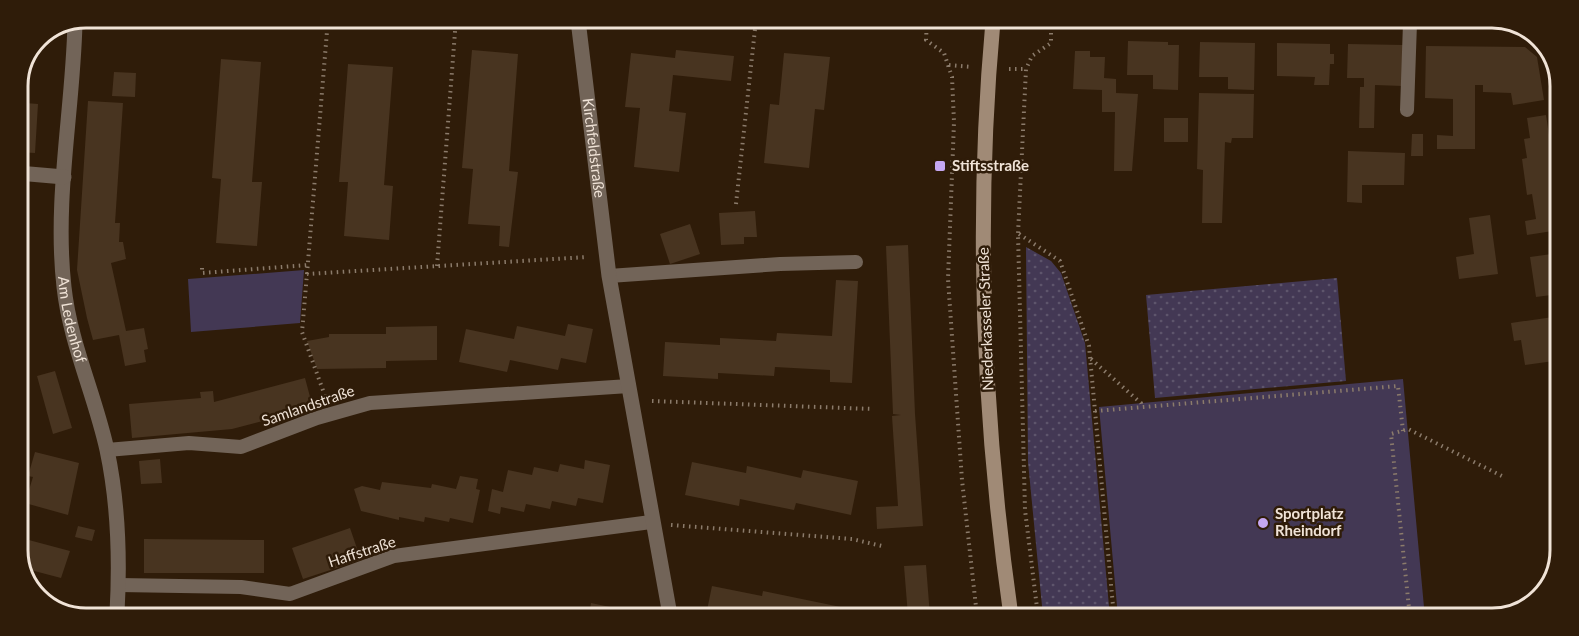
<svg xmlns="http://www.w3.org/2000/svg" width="1579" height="636" font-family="Lato,sans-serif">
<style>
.grass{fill:url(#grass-dots)}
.park{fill:#433854}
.building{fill:#483420}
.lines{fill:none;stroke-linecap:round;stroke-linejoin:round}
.path{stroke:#8b7b6b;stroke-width:4;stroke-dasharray:1.5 4.5;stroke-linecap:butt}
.lane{stroke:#726458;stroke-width:14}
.street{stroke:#726458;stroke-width:15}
.secondary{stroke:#a08a76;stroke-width:15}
.poi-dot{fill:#c5a7f1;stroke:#2f1c09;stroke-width:2}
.labels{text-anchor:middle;stroke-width:5;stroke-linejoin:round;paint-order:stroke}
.street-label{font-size:15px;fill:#f0e3d7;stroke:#2f1c09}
.poi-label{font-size:15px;font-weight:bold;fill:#f0e3d7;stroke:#2f1c09;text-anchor:start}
.rim{fill:none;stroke:#f0e3d7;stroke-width:3}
</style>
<defs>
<pattern id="grass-dots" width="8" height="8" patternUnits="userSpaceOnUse" patternTransform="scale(1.5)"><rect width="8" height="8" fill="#433854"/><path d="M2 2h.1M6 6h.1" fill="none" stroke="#5e556c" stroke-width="1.8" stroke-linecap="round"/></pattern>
</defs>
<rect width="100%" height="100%" fill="#2f1c09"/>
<path class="grass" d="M1026,247L1051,261L1061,273L1085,343L1110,617L1043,616L1028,462Z
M1337,278L1346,381L1155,398L1146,295Z"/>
<path class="park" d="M304,270L300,323L191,332L188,279Z
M1403,379L1425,618L1118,617L1099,407Z"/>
<path class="building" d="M1128,41L1168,42V45H1179L1178,90L1153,89V75H1127Z
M1200,42L1255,43L1254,90L1228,89V77H1199Z
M1277,43L1330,44V54H1334V64H1330L1329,85H1314L1315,77L1277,76Z
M1348,44L1404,45L1403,86L1375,85L1374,128H1359L1360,87H1364V78H1347Z
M1426,46L1525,47L1537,57L1544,100L1513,105L1511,93L1483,92V85H1475V149H1437V135L1453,136V99L1425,98Z
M472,50L518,54L509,171L518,172L509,247L499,246L500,226L468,224L473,169L462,168Z
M676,50L734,56L731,81L673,75L669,111L686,113L679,172L634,167L640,108L625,107L631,53L675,58Z
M1075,51H1090V57H1105L1104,78L1116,79V93L1138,94L1132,171H1114L1115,112H1102V90L1073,89Z
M784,53L830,57L824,110L815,109L809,168L764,163L770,104L779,105Z
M221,59L261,62L252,182H262L257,246L216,243L221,179L212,178Z
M348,64L393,67L384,185L393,186L389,240L344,236L348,182H339Z
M114,72L136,73L135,97L112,96Z
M1199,93L1254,94L1253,138H1232L1231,143L1225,142L1222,223H1202L1203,170L1197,169Z
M18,96L26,97L25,103L38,104L35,153L18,152Z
M88,101L123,103L115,223H120L119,242H123L126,259L111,263L126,331L144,328L148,349L144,350L146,362L125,366L119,335L93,340L87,318L77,270Z
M1546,115L1560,207L1559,230L1527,235L1525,221L1536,219L1532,194L1527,195L1522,159L1527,158L1524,139L1530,138L1527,118Z
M1164,118H1188V142H1164Z
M1412,134H1423V156H1411Z
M1348,151L1405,153L1404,185H1362V203L1347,202Z
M755,211L757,237H744V244L721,245L719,213Z
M1490,215L1498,274L1459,279L1456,257L1474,254L1469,218Z
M690,224L700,254L670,264L660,234Z
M908,245L915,414L923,526L877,529L876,507L898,506L892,416L901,415L893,414L886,246Z
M1559,253V294L1536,297L1530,257Z
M836,280L858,281L852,383L830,382V370L775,367L774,376L718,373V379L663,376L665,342L720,345V338L776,341L777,333L832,336Z
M1553,317L1558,353V372L1555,373L1554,361L1525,365L1521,340L1514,341L1511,323Z
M568,324L593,329L586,363L561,358L558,370L510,360L507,372L459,362L466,329L514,339L517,326L565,336Z
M437,326V360L386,361V368L317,369L307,341L329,337V334H386V327Z
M55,371L72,428L53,434L37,376Z
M305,378L313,408L232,429L132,438L129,404L201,398L200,392L213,391L214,402Z
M35,452L79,463L68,515L25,503L33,477L28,476Z
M160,459L162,483L141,484L139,461Z
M585,460L610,465L603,503L578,498L576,506L552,501L550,509L526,504L524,512L501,507L500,514L488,511L492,489L503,492L508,470L532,475L534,467L558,472L560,464L584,469Z
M692,462L746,473L747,466L801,478L803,470L858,481L851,515L796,503L794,510L740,499L739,506L685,495Z
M460,476L478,479L476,489L480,490L473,523L450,518L449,522L425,517L424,522L399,517V520L361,511L354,489L362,486L380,490L382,482L431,488L432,484L456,489Z
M78,526L95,530L92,541L75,537Z
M350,528L361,560L303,579L292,548Z
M25,539L70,551L61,578L23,568L20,559Z
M144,539L264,540V573H144Z
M926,565L930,616H908L904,566Z
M712,586L762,596L763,591L865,612L864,616L706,615Z
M591,603L643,614V615H589Z"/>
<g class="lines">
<path class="path" d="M927,21L926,40L944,53L952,77L954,122L948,279L962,480L977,616
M949,65L972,67
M1009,69H1026
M736,204L756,20
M1019,234L1060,261L1089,346L1114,617
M437,266L456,19
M202,268V273L308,265
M307,274L328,19
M1091,359L1141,403L1142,407
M325,396L302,332L307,274L587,257
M652,401L873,409
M1095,411L1398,386L1403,431
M671,525L852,539L882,546
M1038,616L1025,510L1018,234L1026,69L1032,56L1051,43V21
M1410,618L1391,434L1408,429L1502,476"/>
<path class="lane" d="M1407,110L1410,23
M609,276L780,264L856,262
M107,450L189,443L241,447L317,418L370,403L629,386
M119,585L241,587L290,594L394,556L651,522"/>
<g class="street">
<path id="s1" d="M578,20L609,276L670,615"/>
<path id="s2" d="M75,23C73,110 54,199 64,287C70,343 95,395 107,450C118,502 120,560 117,613"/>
<path d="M1561,81V82"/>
<path d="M18,173L64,177"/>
</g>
<path class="secondary" d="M993,21C975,219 983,420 1011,616"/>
</g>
<g class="poi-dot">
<rect x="934" y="160" width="12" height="12" rx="3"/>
<circle cx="1263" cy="523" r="6"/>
</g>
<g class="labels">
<g class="street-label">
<text dy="5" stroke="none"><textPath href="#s1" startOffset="129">Kirchfeldstraße</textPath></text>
<text transform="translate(986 319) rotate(-92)" y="5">Niederkasseler Straße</text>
<text dy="5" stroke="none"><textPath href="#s2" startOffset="298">Am Ledenhof</textPath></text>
<text transform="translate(308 406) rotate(-19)" y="5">Samlandstraße</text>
<text transform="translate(362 552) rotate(-18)" y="5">Haffstraße</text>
</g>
<g class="poi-label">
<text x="952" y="171">Stiftsstraße</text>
<text x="1275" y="519">Sportplatz<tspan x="1275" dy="17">Rheindorf</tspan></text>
</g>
</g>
<path d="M0 0H1579V636H0ZM86 28H1492A58 58 0 0 1 1550 86V550A58 58 0 0 1 1492 608H86A58 58 0 0 1 28 550V86A58 58 0 0 1 86 28Z" fill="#2f1c09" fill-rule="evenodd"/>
<path class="rim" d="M86 28H1492A58 58 0 0 1 1550 86V550A58 58 0 0 1 1492 608H86A58 58 0 0 1 28 550V86A58 58 0 0 1 86 28Z"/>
</svg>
